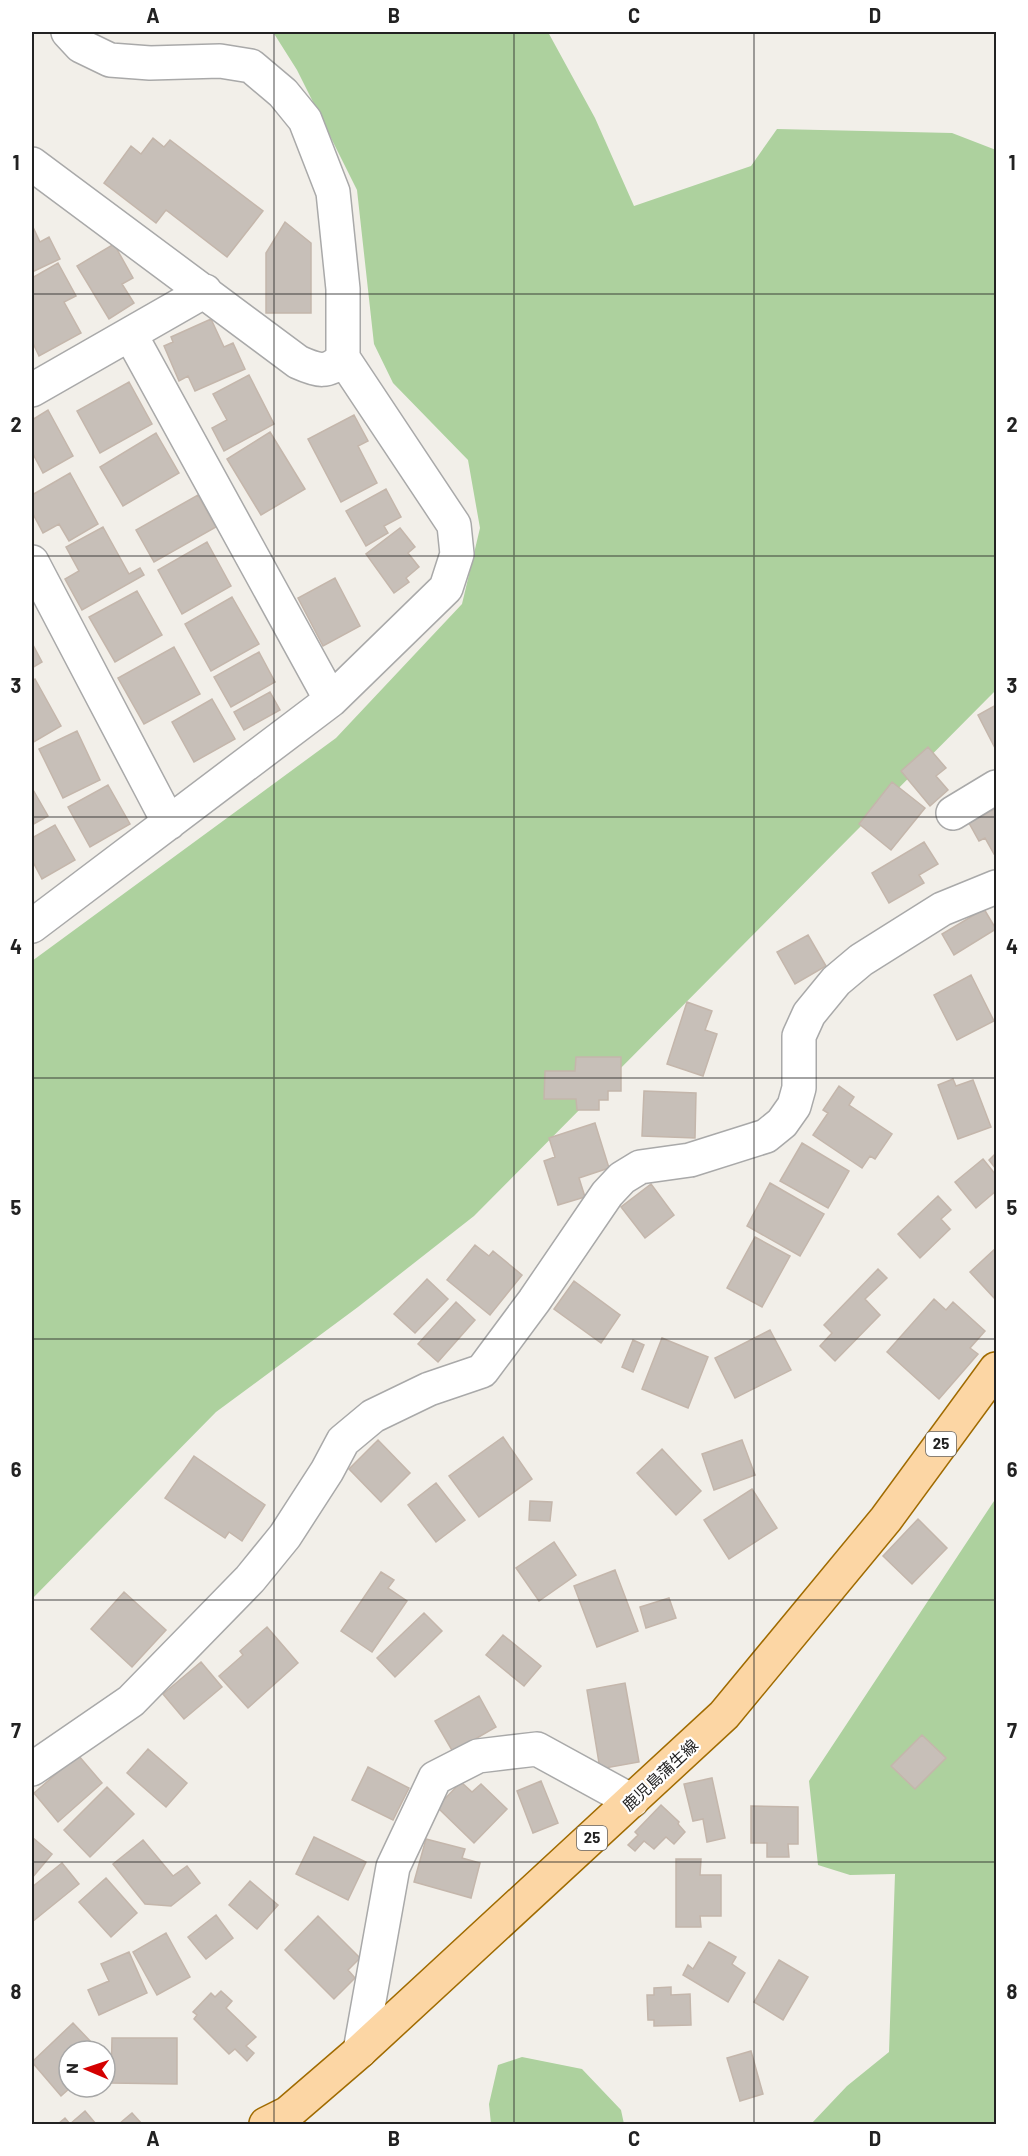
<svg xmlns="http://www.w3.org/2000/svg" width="1028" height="2156" font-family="Barlow,'Noto Sans JP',sans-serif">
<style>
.forest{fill:#add19e}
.building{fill:#c7bfb8;stroke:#c4b6ab;stroke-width:1.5}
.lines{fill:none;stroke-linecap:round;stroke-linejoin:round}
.minor-casing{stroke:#a9a9a9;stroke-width:36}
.major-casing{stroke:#a06b00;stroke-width:36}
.minor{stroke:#fff;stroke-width:33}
.major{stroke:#fcd6a4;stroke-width:33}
.grid{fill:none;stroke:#222;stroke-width:1.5;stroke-opacity:0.55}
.labels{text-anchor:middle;stroke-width:4.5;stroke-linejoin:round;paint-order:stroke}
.shield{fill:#fff;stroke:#646464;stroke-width:1.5}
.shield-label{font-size:15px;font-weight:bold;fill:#222}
.street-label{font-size:16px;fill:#222;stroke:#fff}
.neatline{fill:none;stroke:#222;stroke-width:2}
.grid-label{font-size:20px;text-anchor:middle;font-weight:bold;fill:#222}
</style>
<rect width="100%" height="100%" fill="#f2efe9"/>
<path class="forest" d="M273,32H548L595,118L634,206L751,166L777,129L952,133L996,150V690L474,1216L358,1307L216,1412L32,1599V961L336,738L462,604L480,528L468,460L393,383L374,344L357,190L297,70Z
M996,1498V2124H811L847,2086L889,2052L895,1874L850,1875L818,1865L809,1781Z
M522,2057L582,2069L621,2110L624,2124H491L489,2104L498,2065Z"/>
<path class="building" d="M153,138L164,147L170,140L263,211L227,257L166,210L156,223L104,183L131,146L141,154Z
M285,222L311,243V313H266V253Z
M32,225L40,242L49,237L60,259L32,272Z
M114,244L133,278L122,284L134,303L109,319L77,266Z
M58,263L76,296L64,302L81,333L39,356L32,341V278Z
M211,319L224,347L233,343L245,369L195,391L188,376L179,381L164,346L173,342L171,337Z
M249,375L274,424L224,451L212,428L227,420L213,394Z
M129,382L152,424L100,453L77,411Z
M48,410L73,456L43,473L32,452V420Z
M354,415L368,441L358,446L377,483L341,502L308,439Z
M270,432L305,489L261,515L227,459Z
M156,433L179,473L123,506L100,467Z
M70,473L98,524L69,541L59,524L43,533L32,512V495Z
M386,489L401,517L384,526L388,533L366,546L346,511Z
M198,495L216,527L154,562L136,530Z
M103,527L129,574L140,568L144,575L82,610L65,579L79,571L66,547Z
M400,528L415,547L408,553L419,567L406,578L409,582L394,593L366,554Z
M207,542L231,586L182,614L158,570Z
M335,578L360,626L323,646L298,598Z
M137,591L162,635L115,662L89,617Z
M232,597L259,644L211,671L185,624Z
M32,643L42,662L32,668Z
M174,647L200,694L144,724L118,678Z
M259,652L275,682L231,707L214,677Z
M35,679L61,726L32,743V681Z
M270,692L280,710L244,730L234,712Z
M212,699L235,739L194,762L172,722Z
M996,705V750L978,715Z
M77,731L100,780L63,798L39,749Z
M928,747L946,768L936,776L948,790L930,806L901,771Z
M892,782L925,808L891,850L859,824Z
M108,785L130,824L90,847L68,807Z
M32,788L48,816L32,825Z
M996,808V853L994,854L985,838L979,841L969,823Z
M55,825L75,860L42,879L32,860V838Z
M924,842L938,864L919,875L924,883L889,903L872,873Z
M984,909L996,929L954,955L942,934Z
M808,935L826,966L795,984L777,952Z
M971,975L994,1021L957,1040L934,995Z
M687,1002L712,1011L705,1030L717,1034L703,1076L667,1064Z
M576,1057H621V1091H608V1100H599V1110H577L576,1099H544L545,1071H575Z
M953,1079L956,1086L973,1080L991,1127L958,1139L938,1085Z
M839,1086L854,1097L849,1105L892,1134L875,1159L870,1156L862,1168L813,1135L828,1113L823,1110Z
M644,1091L696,1093L695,1138L642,1136Z
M595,1123L609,1168L579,1178L585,1197L558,1205L544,1161L555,1157L549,1138Z
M802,1143L849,1171L828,1208L780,1181Z
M996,1153V1169L989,1160Z
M983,1159L996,1175V1191L976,1208L955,1182Z
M770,1183L824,1214L800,1256L747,1226Z
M651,1184L674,1215L645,1238L621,1207Z
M938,1196L951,1210L941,1219L950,1229L920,1258L898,1234Z
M755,1237L790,1256L762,1307L727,1288Z
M475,1245L489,1256L493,1251L522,1275L490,1315L447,1280Z
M996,1248V1300L970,1272Z
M878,1269L887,1278L865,1299L880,1315L835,1361L820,1346L832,1333L824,1325Z
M427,1279L448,1299L415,1333L394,1314Z
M574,1281L620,1315L601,1343L554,1309Z
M934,1299L946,1310L953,1302L985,1331L970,1348L978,1354L939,1399L887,1352Z
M456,1302L475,1320L438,1362L418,1344Z
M770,1330L791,1370L735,1398L715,1358Z
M662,1338L708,1357L688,1408L642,1389Z
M633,1340L644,1345L633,1372L622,1367Z
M503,1437L532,1479L479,1517L449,1476Z
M378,1440L410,1473L381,1502L349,1469Z
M742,1440L755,1475L714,1490L702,1454Z
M662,1449L701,1491L676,1515L637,1473Z
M194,1456L265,1505L242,1541L229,1532L225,1538L165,1498Z
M436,1483L465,1520L436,1542L408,1505Z
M752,1489L777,1528L729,1559L704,1520Z
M530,1501L552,1502L550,1521L529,1520Z
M918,1519L947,1548L912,1584L883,1556Z
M554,1542L576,1575L539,1601L516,1568Z
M615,1570L638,1631L597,1647L574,1586Z
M381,1572L394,1580L388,1588L407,1601L372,1652L341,1631Z
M124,1592L166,1630L132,1667L91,1629Z
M669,1598L676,1618L646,1628L640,1607Z
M424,1613L442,1631L395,1677L377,1658Z
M267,1627L298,1663L248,1708L219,1676L243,1655L240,1651Z
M503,1635L541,1666L524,1686L486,1655Z
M201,1662L222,1687L184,1719L163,1694Z
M625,1683L639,1762L600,1769L587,1690Z
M479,1696L496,1727L453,1752L435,1721Z
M922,1735L946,1758L915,1789L891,1766Z
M148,1749L187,1783L166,1807L127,1773Z
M78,1755L102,1783L58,1822L34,1793Z
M368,1767L409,1788L393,1820L352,1800Z
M712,1778L725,1838L707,1842L703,1819L693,1821L684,1784Z
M541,1781L558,1823L533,1833L517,1791Z
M461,1782L472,1792L481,1784L507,1809L474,1843L437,1807Z
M107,1787L134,1814L90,1857L64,1830Z
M661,1805L679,1822L678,1824L685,1832L674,1844L666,1837L654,1849L644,1841L635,1851L628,1845L638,1835L635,1832Z
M751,1806L798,1807V1844H788L789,1857H767V1843H751Z
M32,1837L52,1854L32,1878Z
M314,1837L366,1862L348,1900L296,1874Z
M426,1839L465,1849L462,1858L480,1863L471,1898L414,1882Z
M143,1840L173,1876L187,1866L200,1883L171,1906L145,1904L113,1864Z
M676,1859H701L700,1875H721V1916H700L701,1927H676Z
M62,1863L79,1884L32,1922V1887Z
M106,1878L137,1913L111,1937L79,1902Z
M250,1881L278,1905L257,1929L229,1905Z
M216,1915L233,1938L206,1959L188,1937Z
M318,1916L360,1958L348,1970L355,1978L334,1999L285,1950Z
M166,1933L190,1977L157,1995L133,1952Z
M709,1942L736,1957L732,1964L745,1973L728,2002L683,1975L688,1965L693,1969Z
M129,1952L147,1993L99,2015L88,1990L109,1981L101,1964Z
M779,1960L808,1977L783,2020L754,2002Z
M671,1987V1995L690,1994L691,2025L654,2026V2020H648L647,1995H654V1988Z
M221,1991L232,2001L226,2008L256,2037L246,2046L254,2053L247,2061L235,2049L229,2054L194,2019L197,2015L193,2012L211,1993L215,1997Z
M73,2023L93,2044L86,2051H69V2087H71L61,2096L32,2062Z
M112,2038H177V2084L111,2083Z
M751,2051L763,2094L740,2101L727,2058Z
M85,2111L96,2124H58L65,2118L70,2124Z
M132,2113L142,2124H119Z"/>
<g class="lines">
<defs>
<path id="minor" d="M32,164L298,362C318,371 328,374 343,358
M130,334L331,700
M32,390L205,291
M32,562L169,823
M953,813L996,787
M32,926L331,700L446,588L457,554L454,525L343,358V289L333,192L305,120L283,93L251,66L220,61L150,63L110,60L81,46L68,32
M32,1769L131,1701L250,1579L285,1536L327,1471L343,1441L373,1416L429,1389L482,1371L534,1301L607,1194L622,1178L640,1167L690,1160L766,1136L782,1123L794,1106L799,1088V1036L809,1014L836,981L861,960L942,909L996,887
M360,2051L393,1867L435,1778L478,1756L537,1749L632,1801"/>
<path id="major" d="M266,2124L288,2113L360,2051L724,1715L886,1519L996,1369"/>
</defs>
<use href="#minor" class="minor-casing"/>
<use href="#major" class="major-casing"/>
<use href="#minor" class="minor"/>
<use href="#major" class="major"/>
</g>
<path class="grid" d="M274,32V2124M514,32V2124M754,32V2124M32,294H996M32,556H996M32,817H996M32,1078H996M32,1339H996M32,1600H996M32,1862H996"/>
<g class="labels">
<g class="shield">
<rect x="926" y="1432" width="30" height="24" rx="4.5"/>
<rect x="577" y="1826" width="30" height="24" rx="4.5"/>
</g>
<g class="shield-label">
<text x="941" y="1449">25</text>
<text x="592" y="1843">25</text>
</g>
<g class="street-label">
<text transform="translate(660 1775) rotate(-43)" y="6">鹿児島蒲生線</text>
</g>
</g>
<rect width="1028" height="2156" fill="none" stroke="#ffffff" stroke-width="66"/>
<g transform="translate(87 2069) rotate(272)"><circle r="28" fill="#ffffff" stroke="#a7a7a7" stroke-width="1.5"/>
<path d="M0-4.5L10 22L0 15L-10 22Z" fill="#d40000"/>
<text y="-9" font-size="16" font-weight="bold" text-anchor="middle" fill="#222222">N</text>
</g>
<rect x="33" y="33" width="962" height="2090" class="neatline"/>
<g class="grid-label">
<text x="153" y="23">A</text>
<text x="394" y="23">B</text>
<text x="634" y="23">C</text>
<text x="875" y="23">D</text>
<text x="16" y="170">1</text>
<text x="1012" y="170">1</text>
<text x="16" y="432">2</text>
<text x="1012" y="432">2</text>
<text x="16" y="693">3</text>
<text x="1012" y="693">3</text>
<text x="16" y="954">4</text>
<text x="1012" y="954">4</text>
<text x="16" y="1215">5</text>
<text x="1012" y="1215">5</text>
<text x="16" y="1477">6</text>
<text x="1012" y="1477">6</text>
<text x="16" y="1738">7</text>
<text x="1012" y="1738">7</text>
<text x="16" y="1999">8</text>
<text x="1012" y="1999">8</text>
<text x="153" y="2146">A</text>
<text x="394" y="2146">B</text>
<text x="634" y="2146">C</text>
<text x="875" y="2146">D</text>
</g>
</svg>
